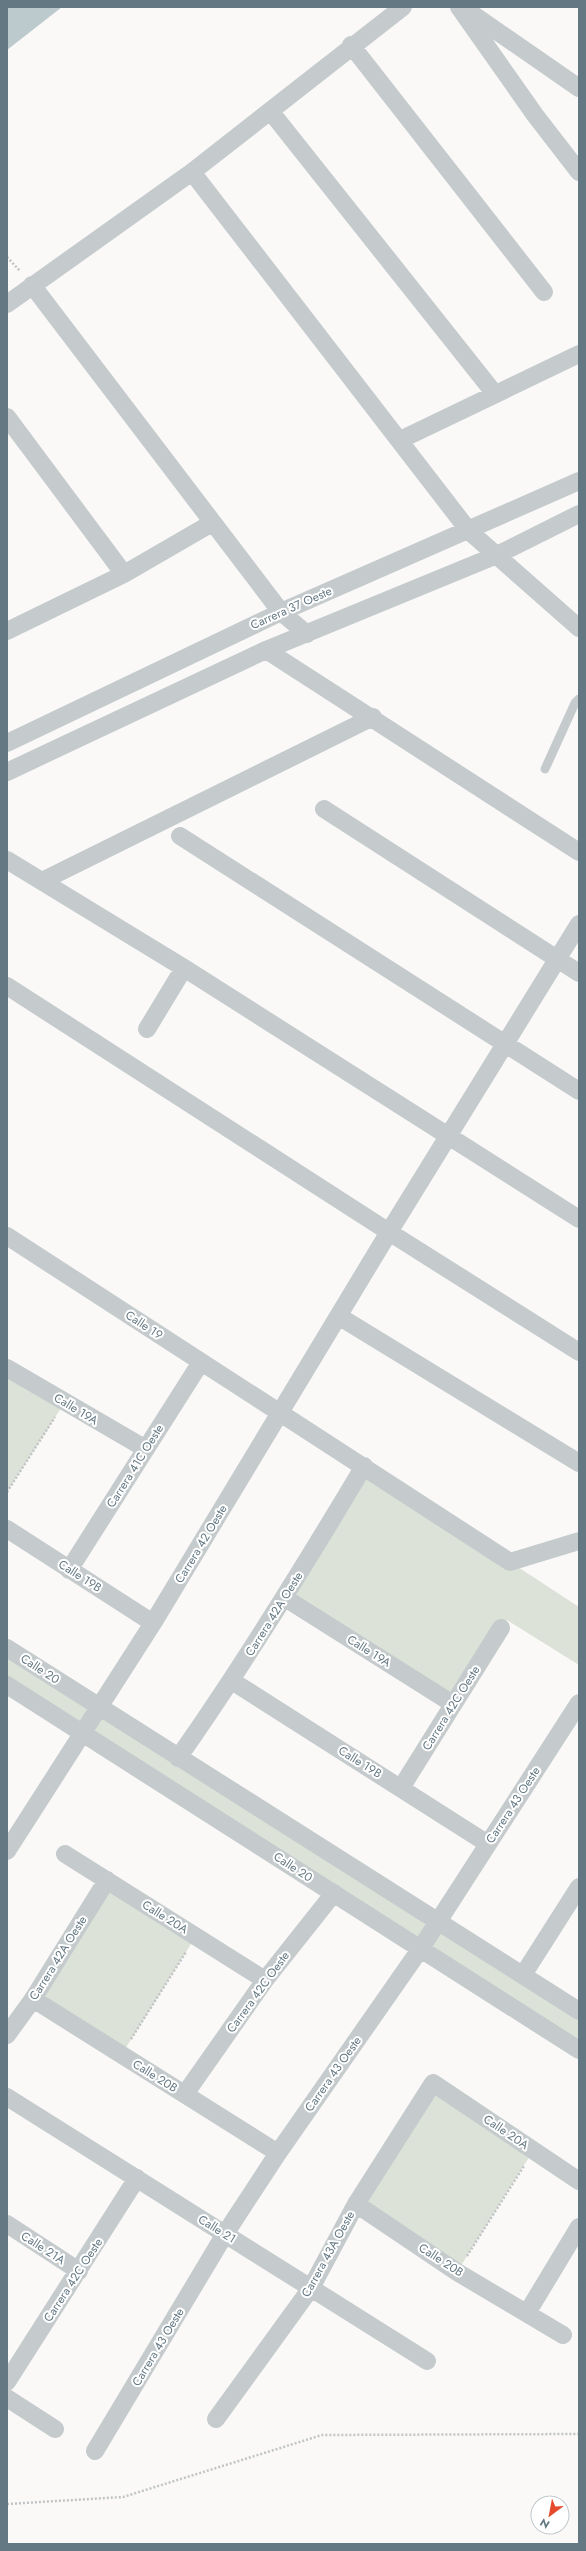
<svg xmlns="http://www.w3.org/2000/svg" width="586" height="2551" font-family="Jost,sans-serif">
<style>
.green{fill:#dce2d8}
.water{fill:#bdcacd}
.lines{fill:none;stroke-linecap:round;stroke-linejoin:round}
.path{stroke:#c1c4c6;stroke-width:2.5;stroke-dasharray:2 2;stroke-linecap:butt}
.lane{stroke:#c5cbcd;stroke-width:9}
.street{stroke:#c5cbcd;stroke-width:18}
.labels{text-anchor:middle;stroke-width:4;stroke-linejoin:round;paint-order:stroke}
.street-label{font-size:12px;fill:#647883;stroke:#fff}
</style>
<rect width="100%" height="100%" fill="#faf9f7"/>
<path class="green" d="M7,1368L65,1402L7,1492Z
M364,1466L579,1607V1665L507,1620L453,1704L285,1598Z
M7,1648L579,2011V2050L7,1685Z
M107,1880L196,1936L122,2054L33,1999Z
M433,2083L533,2151L457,2272L356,2204Z"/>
<path class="water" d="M7,7H62L7,50Z"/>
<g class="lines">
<path class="path" d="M7,257L20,271
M7,1492L55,1417
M131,2039L186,1952
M467,2256L524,2166
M7,2504L123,2497L322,2435L579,2434"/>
<path class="lane" d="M545,769L575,703L579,699"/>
<path class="street" d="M459,7L535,115L579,172
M465,9L579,88
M351,45L544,292
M271,112L495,394
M192,172L469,531L579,628
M32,285L281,612L307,634
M7,304L192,172L403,7
M7,417L124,574
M400,440L579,354
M7,631L124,574L212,523
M266,650L579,852
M7,743L281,612L579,481
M7,772L266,650L497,555L579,514
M324,809L579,973
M180,836L579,1091
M7,860L184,968L579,1219
M42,881L373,717
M7,986L389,1232L579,1352
M147,1029L184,968
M7,1236L510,1562L579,1541
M340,1317L579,1463
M7,1368L146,1449
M7,1529L153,1623
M69,1570L201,1362
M285,1598L453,1704
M7,1648L579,2011
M232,1681L488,1844
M7,1685L579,2050
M178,1758C245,1663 305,1565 364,1466
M401,1788L501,1628
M7,1851L153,1623L389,1232L579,924
M65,1854L265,1980
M523,1975L579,1887
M33,1999L278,2153
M7,2035L33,1999L107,1880
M185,2094L265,1980L334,1893
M7,2097L427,2361
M356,2204L457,2272L563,2335
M7,2224L79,2271
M527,2313L579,2227
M7,2382L137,2178
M7,2398L55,2429
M216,2419L311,2288L356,2204L433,2083L579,2181
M95,2451L225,2234L278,2153L421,1948L579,1703"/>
</g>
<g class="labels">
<g class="street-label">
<text transform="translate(291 608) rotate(-24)" y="4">Carrera 37 Oeste</text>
<text transform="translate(144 1325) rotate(33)" y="4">Calle 19</text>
<text transform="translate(76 1409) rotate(31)" y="4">Calle 19A</text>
<text transform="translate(135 1466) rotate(-58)" y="4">Carrera 41C Oeste</text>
<text transform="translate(201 1544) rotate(-59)" y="4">Carrera 42 Oeste</text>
<text transform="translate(80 1576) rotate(33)" y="4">Calle 19B</text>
<text transform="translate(274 1614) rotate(-58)" y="4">Carrera 42A Oeste</text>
<text transform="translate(369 1651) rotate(32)" y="4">Calle 19A</text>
<text transform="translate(40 1669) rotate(33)" y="4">Calle 20</text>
<text transform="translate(451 1708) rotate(-58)" y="4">Carrera 42C Oeste</text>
<text transform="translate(360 1762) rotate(32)" y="4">Calle 19B</text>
<text transform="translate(513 1805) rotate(-57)" y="4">Carrera 43 Oeste</text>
<text transform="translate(293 1867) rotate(33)" y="4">Calle 20</text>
<text transform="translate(165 1917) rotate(32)" y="4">Calle 20A</text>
<text transform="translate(58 1958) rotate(-58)" y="4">Carrera 42A Oeste</text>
<text transform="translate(258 1992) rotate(-54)" y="4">Carrera 42C Oeste</text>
<text transform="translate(333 2074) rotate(-55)" y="4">Carrera 43 Oeste</text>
<text transform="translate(155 2076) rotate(32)" y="4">Calle 20B</text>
<text transform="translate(506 2132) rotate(34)" y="4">Calle 20A</text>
<text transform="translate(217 2229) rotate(32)" y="4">Calle 21</text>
<text transform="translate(43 2248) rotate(33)" y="4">Calle 21A</text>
<text transform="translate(328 2254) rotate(-61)" y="4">Carrera 43A Oeste</text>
<text transform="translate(441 2260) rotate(33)" y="4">Calle 20B</text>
<text transform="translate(73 2280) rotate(-57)" y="4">Carrera 42C Oeste</text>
<text transform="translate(158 2347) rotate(-59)" y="4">Carrera 43 Oeste</text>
</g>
</g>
<rect width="586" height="2551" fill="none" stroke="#647883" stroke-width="16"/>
<g transform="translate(550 2515) rotate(212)"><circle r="19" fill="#ffffff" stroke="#c1c9cd"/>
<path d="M0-3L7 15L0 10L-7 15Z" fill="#e54a2c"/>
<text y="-6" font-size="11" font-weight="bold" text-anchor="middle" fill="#647883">N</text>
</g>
</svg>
